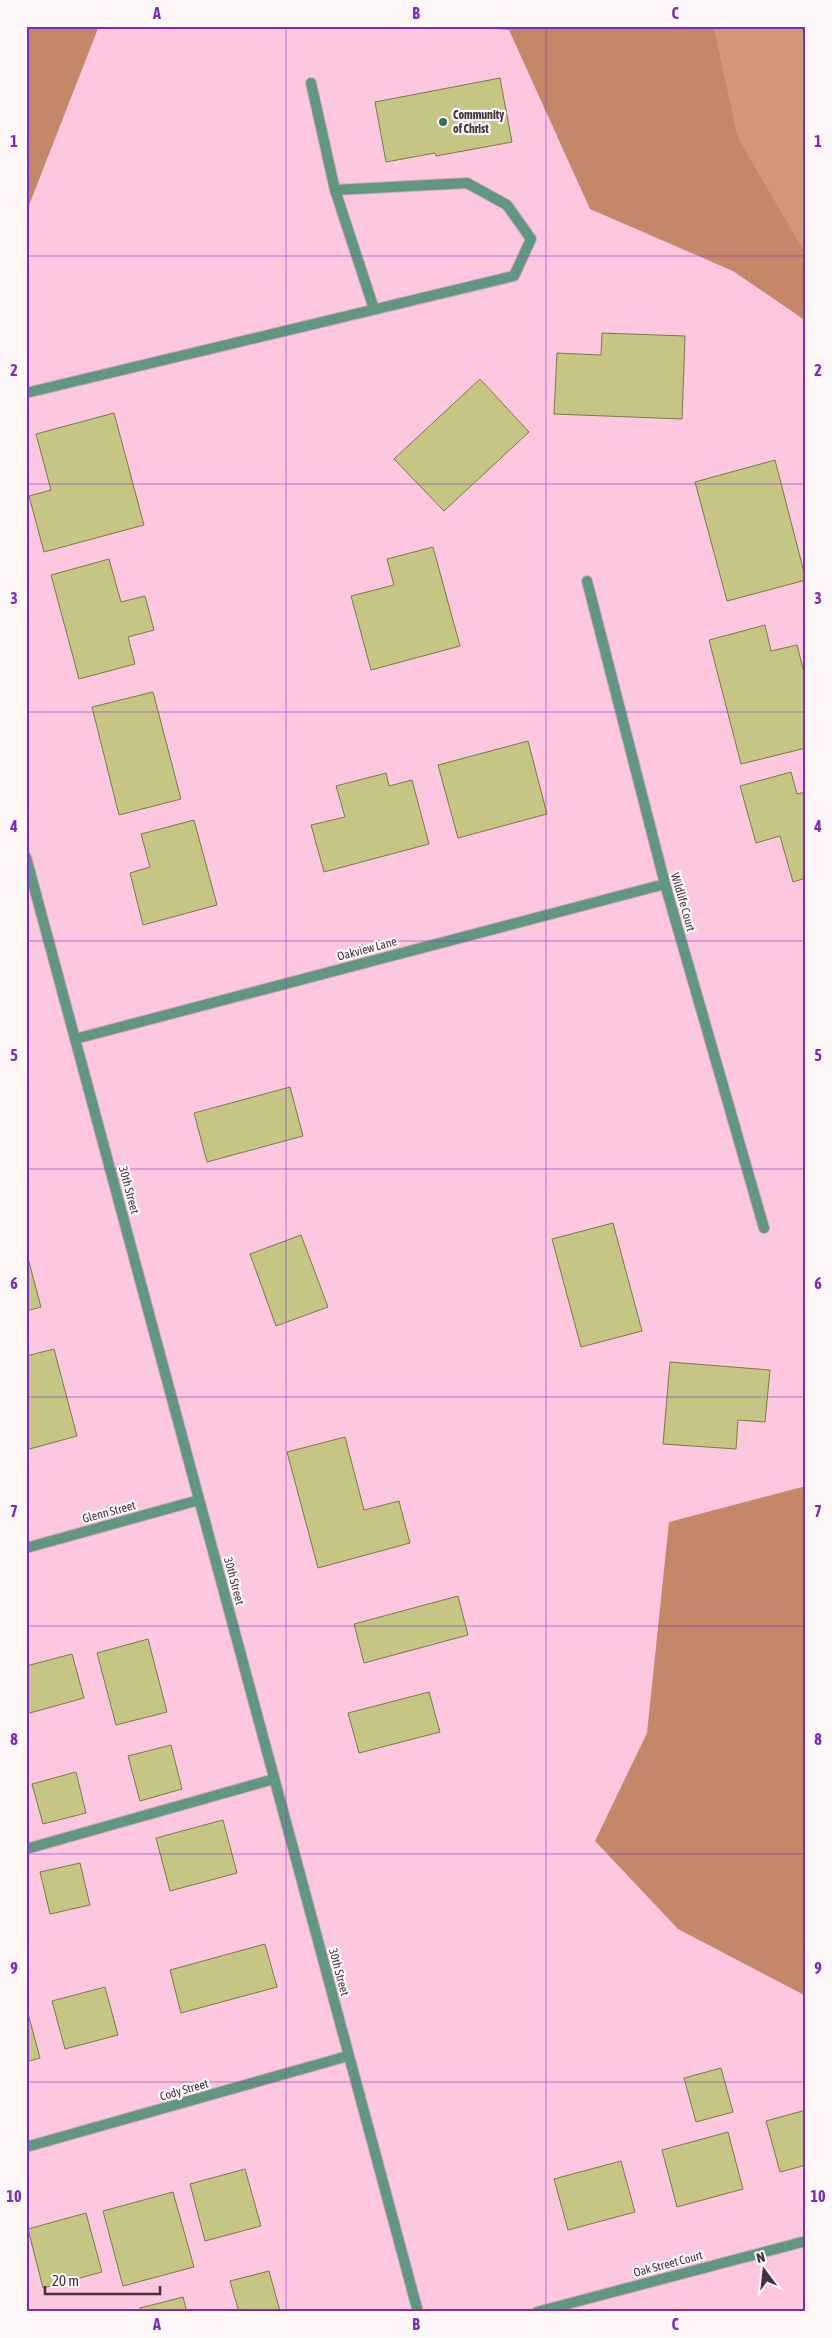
<svg xmlns="http://www.w3.org/2000/svg" width="832" height="2338" font-family="'Asap Condensed',sans-serif">
<style>
.green{fill:#d29778}
.forest{fill:#c48767}
.building{fill:#c5c683;stroke:#7a7a47}
.lines{fill:none;stroke-linecap:round;stroke-linejoin:round}
.lane-casing{stroke:#d6a6bc;stroke-width:12}
.street-casing{stroke:#d6a6bc;stroke-width:12}
.lane{stroke:#609783;stroke-width:10}
.street{stroke:#609783;stroke-width:10}
.grid{fill:none;stroke:#7b2cbf;stroke-width:1;stroke-opacity:0.55}
.poi-dot{fill:#35725d;stroke:#fef8fb;stroke-width:2}
.labels{text-anchor:middle;stroke-width:4.5;stroke-linejoin:round;paint-order:stroke}
.poi-label{font-size:12px;font-weight:bold;fill:#47313b;stroke:#fef8fb;text-anchor:start}
.street-label{font-size:12px;fill:#47313b;stroke:#fef8fb}
.neatline{fill:none;stroke:#7b2cbf;stroke-width:2}
.grid-label{font-size:16px;text-anchor:middle;font-weight:bold;fill:#7b2cbf}
</style>
<rect width="100%" height="100%" fill="#fec7e0"/>
<path class="green" d="M714,26H806V254L738,137Z"/>
<path class="forest" d="M26,26H99L26,213Z
M450,26H714L738,137L806,254V321L733,271L590,209L509,30Z
M806,1486V1996L678,1929L595,1841L647,1733L669,1522Z"/>
<path class="building" d="M500,78L512,142L436,156L435,153L386,162L375,102Z
M602,333L685,336L682,419L554,414L557,353L601,355Z
M480,379L529,432L444,511L394,459Z
M114,413L144,525L44,552L29,496L51,490L36,434Z
M775,460L806,580L727,601L695,482Z
M433,547L460,646L371,670L351,596L394,585L387,559Z
M109,559L121,602L145,596L154,630L128,637L135,664L79,679L51,575Z
M765,625L771,651L797,645L806,680V748L741,764L709,640Z
M153,692L181,799L119,815L92,707Z
M528,741L547,814L458,838L438,765Z
M791,772L797,794L806,792V878L793,882L780,836L756,843L740,786Z
M386,773L389,786L412,780L429,844L324,872L311,825L345,817L336,786Z
M194,820L217,905L143,925L130,873L150,867L141,834Z
M290,1087L303,1136L207,1162L194,1113Z
M613,1223L642,1331L581,1347L552,1239Z
M301,1235L328,1307L276,1326L250,1254Z
M26,1251L41,1307L26,1311Z
M54,1349L77,1436L26,1450V1356Z
M670,1362L770,1370L765,1422L738,1420L736,1449L663,1444Z
M345,1437L364,1510L399,1501L410,1543L318,1568L287,1452Z
M458,1596L468,1635L364,1663L354,1624Z
M148,1639L167,1712L116,1725L97,1653Z
M72,1654L84,1698L26,1714V1666Z
M429,1692L440,1732L359,1753L348,1713Z
M171,1745L182,1789L140,1801L128,1756Z
M76,1772L86,1813L43,1824L32,1784Z
M223,1820L237,1873L170,1891L156,1838Z
M80,1863L90,1905L50,1914L40,1872Z
M265,1944L277,1987L181,2013L170,1970Z
M105,1987L118,2035L65,2049L52,2001Z
M26,2006L40,2058L26,2062Z
M721,2068L733,2112L696,2122L684,2078Z
M806,2110V2165L780,2172L766,2121Z
M728,2132L743,2189L677,2207L662,2150Z
M621,2161L635,2212L568,2230L554,2179Z
M245,2169L261,2226L205,2241L190,2184Z
M173,2192L194,2267L123,2286L103,2211Z
M86,2213L102,2272L43,2288L28,2229Z
M269,2271L280,2311L239,2312L230,2281Z
M183,2297L187,2312H140V2308Z"/>
<g class="lines">
<defs>
<path id="lane" d="M311,83L335,190L374,309
M26,393L514,276L531,239L507,205L467,183L335,190
M26,1849L274,1779"/>
<path id="street" d="M587,581L665,884L764,1228
M26,857L418,2312
M75,1039L665,884
M26,1548L199,1500
M26,2147L348,2056
M537,2312L806,2241"/>
</defs>
<use href="#lane" class="lane-casing"/>
<use href="#street" class="street-casing"/>
<use href="#lane" class="lane"/>
<use href="#street" class="street"/>
</g>
<path class="grid" d="M286,26V2312M546,26V2312M26,256H806M26,484H806M26,712H806M26,941H806M26,1169H806M26,1397H806M26,1626H806M26,1854H806M26,2082H806"/>
<circle class="poi-dot" cx="443" cy="122" r="5"/>
<g class="labels">
<g class="poi-label">
<text x="453" y="119">Community<tspan x="453" dy="14">of Christ</tspan></text>
</g>
<g class="street-label">
<text transform="translate(683 902) rotate(74)" y="4">Wildlife Court</text>
<text transform="translate(367 949) rotate(-15)" y="4">Oakview Lane</text>
<text transform="translate(129 1190) rotate(75)" y="4">30th Street</text>
<text transform="translate(109 1512) rotate(-15)" y="4">Glenn Street</text>
<text transform="translate(234 1581) rotate(75)" y="4">30th Street</text>
<text transform="translate(339 1972) rotate(75)" y="4">30th Street</text>
<text transform="translate(184 2090) rotate(-16)" y="4">Cody Street</text>
<text transform="translate(668 2264) rotate(-15)" y="4">Oak Street Court</text>
</g>
</g>
<rect width="832" height="2338" fill="none" stroke="#fef8fb" stroke-width="55"/>
<g transform="translate(764 2270) rotate(345)" stroke="#fef8fb" stroke-width="4" paint-order="stroke">
<path d="M0-4L9 19L0 12L-9 19Z" fill="#47313b"/>
<text y="-8" font-size="14" font-weight="bold" text-anchor="middle" fill="#47313b">N</text>
</g>
<path d="M45 2286v8h115v-8" fill="none" stroke="#47313b" stroke-width="2.5"/>
<text x="52" y="2286" font-size="15" fill="#47313b" stroke="#fef8fb" stroke-width="4" paint-order="stroke">20 m</text>
<rect x="28" y="28" width="776" height="2282" class="neatline"/>
<g class="grid-label">
<text x="157" y="19">A</text>
<text x="416" y="19">B</text>
<text x="675" y="19">C</text>
<text x="14" y="147">1</text>
<text x="818" y="147">1</text>
<text x="14" y="376">2</text>
<text x="818" y="376">2</text>
<text x="14" y="604">3</text>
<text x="818" y="604">3</text>
<text x="14" y="832">4</text>
<text x="818" y="832">4</text>
<text x="14" y="1061">5</text>
<text x="818" y="1061">5</text>
<text x="14" y="1289">6</text>
<text x="818" y="1289">6</text>
<text x="14" y="1517">7</text>
<text x="818" y="1517">7</text>
<text x="14" y="1745">8</text>
<text x="818" y="1745">8</text>
<text x="14" y="1974">9</text>
<text x="818" y="1974">9</text>
<text x="14" y="2202">10</text>
<text x="818" y="2202">10</text>
<text x="157" y="2330">A</text>
<text x="416" y="2330">B</text>
<text x="675" y="2330">C</text>
</g>
</svg>
